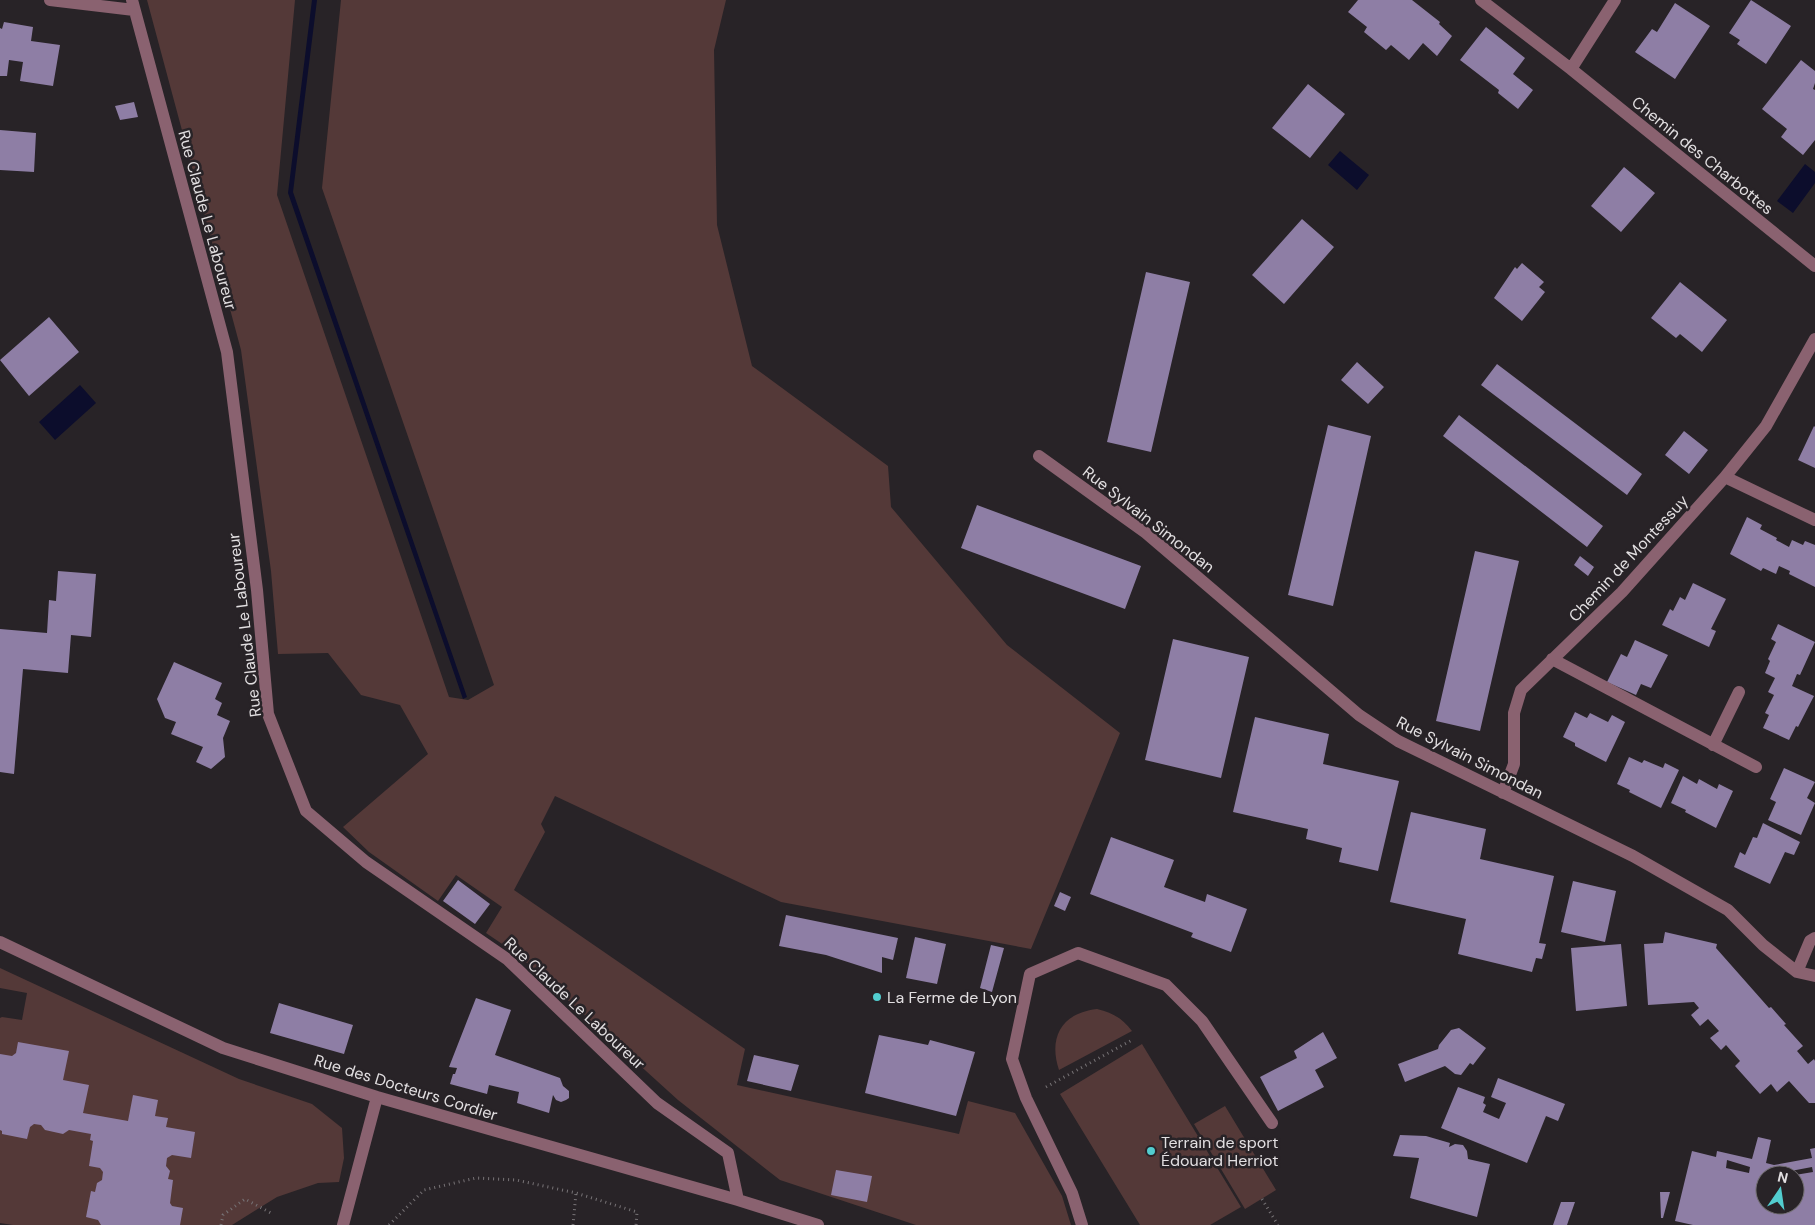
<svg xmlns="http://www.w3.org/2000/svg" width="1815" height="1225" font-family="'DM Sans',sans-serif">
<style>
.green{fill:#543938}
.water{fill:#0c0d2c}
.building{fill:#8e7ea5;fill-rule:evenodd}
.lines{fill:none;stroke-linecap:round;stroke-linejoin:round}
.path{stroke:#787477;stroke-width:3;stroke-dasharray:1 4;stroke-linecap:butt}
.minor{stroke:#8a6270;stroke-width:12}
.poi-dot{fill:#52cdcf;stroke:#282327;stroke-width:2}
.labels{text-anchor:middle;stroke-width:5;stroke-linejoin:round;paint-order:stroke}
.street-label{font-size:16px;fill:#e2dfe1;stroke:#282327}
.poi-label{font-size:16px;fill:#e2dfe1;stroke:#282327;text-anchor:start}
</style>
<rect width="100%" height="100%" fill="#282327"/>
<path class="green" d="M147,0H295L277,195L449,697L468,700L494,685L322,188L341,0H726L714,50L717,225L752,366L888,466L891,507L1007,645L1120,733L1031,949L781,902L555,796L541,824L545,832L514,890L745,1049L737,1085L959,1134L968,1101L1015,1113L1062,1196L1071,1225H916L780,1180L678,1100L517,954L486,933L502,907L456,875L438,901L369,852L343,827L428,754L400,705L361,695L328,653L278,654L271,571L241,350Z
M0,968L239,1079L312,1104L342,1128L344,1158L339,1182L318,1183L277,1197L232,1225H13L0,1223V1018L2,1017L22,1020L27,993L0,988Z
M1097,1009C1113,1013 1122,1018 1132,1031L1059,1070C1048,1037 1062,1013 1097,1009Z
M1142,1044L1241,1207L1210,1225H1140L1060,1094Z
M1225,1106L1276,1190L1245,1209L1194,1124Z"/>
<path class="water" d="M312,0H317L293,192L467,697L463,699L288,193Z
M1340,151L1369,175L1357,190L1328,165Z
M1805,164L1815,172V183L1793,213L1777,201Z
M80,385L96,403L55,440L39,422Z"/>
<path class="building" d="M1358,0H1412L1440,22L1439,24L1452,36L1437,56L1423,43L1409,60L1391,45L1386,50L1364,32L1367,27L1348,12Z
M1751,0L1791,26L1766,64L1737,44L1740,40L1729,33Z
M1675,3L1710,26L1675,79L1635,52L1652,29L1657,32Z
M4,22L33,27L31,41L60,45L53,86L20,81L23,62L9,60L7,76H0V28L2,29Z
M1486,27L1525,58L1513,74L1533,90L1518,109L1498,93L1499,90L1460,60Z
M1801,60L1815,71V83L1813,89L1815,90V140L1803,155L1781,137L1787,129L1762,109Z
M1308,84L1345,114L1310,158L1272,128Z
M134,102L138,117L120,120L115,106Z
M0,130L36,133L34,172L0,170Z
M1624,167L1655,193L1621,232L1591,206Z
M1302,219L1334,247L1284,304L1252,275Z
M1522,263L1544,282L1539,287L1545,292L1522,321L1494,298L1515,267L1517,269Z
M1146,272L1190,282L1151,452L1107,442Z
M1680,282L1727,320L1702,352L1680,334L1676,338L1651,318Z
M49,317L79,352L29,396L0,360Z
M1357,362L1384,387L1368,404L1341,380Z
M1497,364L1642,474L1627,495L1481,385Z
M1459,415L1603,526L1587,547L1443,436Z
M1328,425L1371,436L1333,606L1288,595Z
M1814,426L1815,427V468L1798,460Z
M1684,431L1708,450L1689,474L1665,455Z
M977,505L1141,566L1125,609L961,548Z
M1747,517L1762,525L1760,529L1777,538L1776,540L1789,547L1792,540L1803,545L1805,541L1815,545V587L1789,574L1790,571L1779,566L1776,574L1763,568L1761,571L1730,554Z
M1475,551L1519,561L1480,731L1436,721Z
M1580,556L1594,567L1588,576L1574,565Z
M58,571L96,574L91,637L71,635L68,673L23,669L14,774L0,772V629L47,633L49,600L56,601Z
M1693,583L1726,599L1711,629L1716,631L1709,647L1662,625L1670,609L1673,611L1680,597L1685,600Z
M1778,624L1815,642L1800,675L1797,674L1792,686L1814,696L1798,727L1796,726L1789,740L1763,728L1769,715L1765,713L1774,695L1768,692L1775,678L1765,673L1770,661L1768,659L1776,642L1771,639Z
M1173,639L1249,657L1221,778L1145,760Z
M1635,640L1668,655L1651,688L1641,684L1636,695L1607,682L1621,654L1627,657Z
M174,662L222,683L215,699L222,703L217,715L230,721L223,738L225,757L211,769L196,762L203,747L171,734L176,722L165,718L157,699Z
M1575,712L1587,718L1590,713L1608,722L1612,715L1625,722L1606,762L1575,746V743L1563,737Z
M1255,717L1329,734L1323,764L1399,781L1378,871L1339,862L1342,848L1306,839L1308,829L1233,812Z
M1629,757L1642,763L1644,760L1663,768L1665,763L1679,770L1661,808L1629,792L1630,790L1617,784Z
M1784,768L1815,782L1807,798L1815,803L1801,835L1768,820L1776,802L1770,799Z
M1683,776L1697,784L1699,779L1717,789L1719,784L1733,791L1716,828L1685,812L1686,810L1671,803Z
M1411,812L1486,829L1480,859L1554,876L1539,943L1546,944L1542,959L1536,958L1532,972L1458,954L1466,919L1390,902Z
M1763,823L1800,842L1794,855L1785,852L1770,884L1734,867L1740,852L1745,855L1753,837L1757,838Z
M1111,837L1174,860L1164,887L1205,902L1207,894L1247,909L1231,952L1191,937L1193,933L1090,894Z
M458,880L490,904L475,924L443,901Z
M1573,881L1616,891L1605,942L1561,932Z
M1060,892L1071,897L1065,911L1054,906Z
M786,915L898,938L893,960L882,957V973L826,955L779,946Z
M1665,932L1717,944L1716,948L1769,1008L1771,1007L1786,1024L1784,1025L1803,1046L1797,1051L1808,1064L1814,1059L1815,1061V1103H1809L1789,1081L1777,1092L1771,1084L1760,1094L1735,1066L1740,1061L1726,1045L1721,1050L1710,1038L1719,1031L1708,1019L1700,1026L1691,1015L1699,1008L1694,1002L1648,1005L1644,944L1663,943Z
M915,937L946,944L937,984L906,978Z
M1621,944L1627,1006L1576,1011L1571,948Z
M991,945L1004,948L992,992L980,988Z
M476,998L511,1010L495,1055L560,1078L563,1086L569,1091V1098L566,1100L561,1102L556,1100L553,1095L549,1113L517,1103L519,1092L489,1085L487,1094L450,1084L453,1074H455L457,1068L449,1067Z
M279,1003L353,1025L344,1054L270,1033Z
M1459,1028L1486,1048L1473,1065L1470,1063L1461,1075L1455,1074L1445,1066L1405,1082L1398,1064L1438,1049L1439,1045L1451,1030Z
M1323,1032L1337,1058L1315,1070L1324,1087L1278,1111L1260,1077L1297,1058L1294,1051Z
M879,1035L928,1045L930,1040L975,1052L956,1116L865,1093Z
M18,1042L69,1051L63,1080L89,1085L83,1113L128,1121L133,1095L158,1100L155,1116L168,1118L166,1127L195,1132L191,1158L172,1155L167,1158L166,1166L170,1171L168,1179L173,1180L170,1203L172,1206L183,1208L180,1225H101L98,1220L86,1217L91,1191L95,1192L97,1183L102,1180L103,1172L100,1168L89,1166L93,1141L90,1140L91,1134L69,1130L63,1134L45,1130L41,1125L34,1124L30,1127L27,1139L2,1134V1131L0,1130V1054L12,1056L16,1053Z
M754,1055L799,1065L791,1091L747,1081Z
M1498,1078L1565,1104L1558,1121L1546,1116L1527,1163L1441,1128L1458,1087L1485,1097L1483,1103L1486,1105L1483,1112L1499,1119L1506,1103L1491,1097Z
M1400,1135L1426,1136L1450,1143L1449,1147L1455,1144L1463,1145L1467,1151L1468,1159L1490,1164L1477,1217L1410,1198L1419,1158L1393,1156Z
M1758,1137L1771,1140L1766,1163L1774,1165L1812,1158L1810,1149L1815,1148V1225H1693L1675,1221L1692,1151L1716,1157L1717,1151L1752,1159ZM1727,1160L1750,1167L1749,1173L1726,1168ZM1812,1167L1813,1172L1795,1175V1205H1765V1175H1780V1173Z
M836,1170L872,1176L867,1202L831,1195Z
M1660,1192H1670L1663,1218H1661Z
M1561,1202H1575L1567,1225H1553Z"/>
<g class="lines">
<path class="path" d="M1046,1087L1132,1040
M1262,1199L1278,1225
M221,1225L223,1215L245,1199L271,1213
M389,1225L424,1190L476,1178L516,1180L576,1193L637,1212L636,1225
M573,1225L576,1193"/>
<path class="minor" d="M50,0L134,10
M132,0L227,352L257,590L268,714L306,811L366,862L507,959L657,1103L728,1153L738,1200
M1481,0L1571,69L1815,266
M1571,69L1615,0
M1039,456L1146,533L1359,715L1398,741L1633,856L1728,910L1763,945L1797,972L1815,976
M1725,477L1815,520
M1552,659L1756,767
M1713,745L1739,692
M1503,793L1514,764V713L1521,690L1622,592L1725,477L1766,426L1815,339
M0,942L223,1048L377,1097L738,1200L818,1225
M1797,972L1810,941L1815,938
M343,1225L377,1097
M1082,1225L1072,1193L1026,1098L1012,1059L1030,974L1078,953L1166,985L1202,1021L1272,1123"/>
</g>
<g class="poi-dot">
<circle cx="877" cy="997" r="5"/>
<circle cx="1151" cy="1151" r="5"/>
</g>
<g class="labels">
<g class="street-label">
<text transform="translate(1703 155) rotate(39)" y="6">Chemin des Charbottes</text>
<text transform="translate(208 220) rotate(75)" y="6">Rue Claude Le Laboureur</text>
<text transform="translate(1149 519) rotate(38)" y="6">Rue Sylvain Simondan</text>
<text transform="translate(1628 558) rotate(-47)" y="6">Chemin de Montessuy</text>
<text transform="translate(244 625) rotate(-97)" y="6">Rue Claude Le Laboureur</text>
<text transform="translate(1470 757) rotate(27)" y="6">Rue Sylvain Simondan</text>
<text transform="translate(575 1003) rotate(43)" y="6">Rue Claude Le Laboureur</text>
<text transform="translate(406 1087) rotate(17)" y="6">Rue des Docteurs Cordier</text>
</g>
<g class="poi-label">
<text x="887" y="1003">La Ferme de Lyon</text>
<text x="1161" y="1148">Terrain de sport<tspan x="1161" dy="18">Édouard Herriot</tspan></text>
</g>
</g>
<g transform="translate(1780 1190) rotate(13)"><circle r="24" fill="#282327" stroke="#726e71"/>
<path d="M0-4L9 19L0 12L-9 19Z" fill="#52cdcf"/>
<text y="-8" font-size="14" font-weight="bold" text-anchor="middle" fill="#e2dfe1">N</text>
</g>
</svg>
